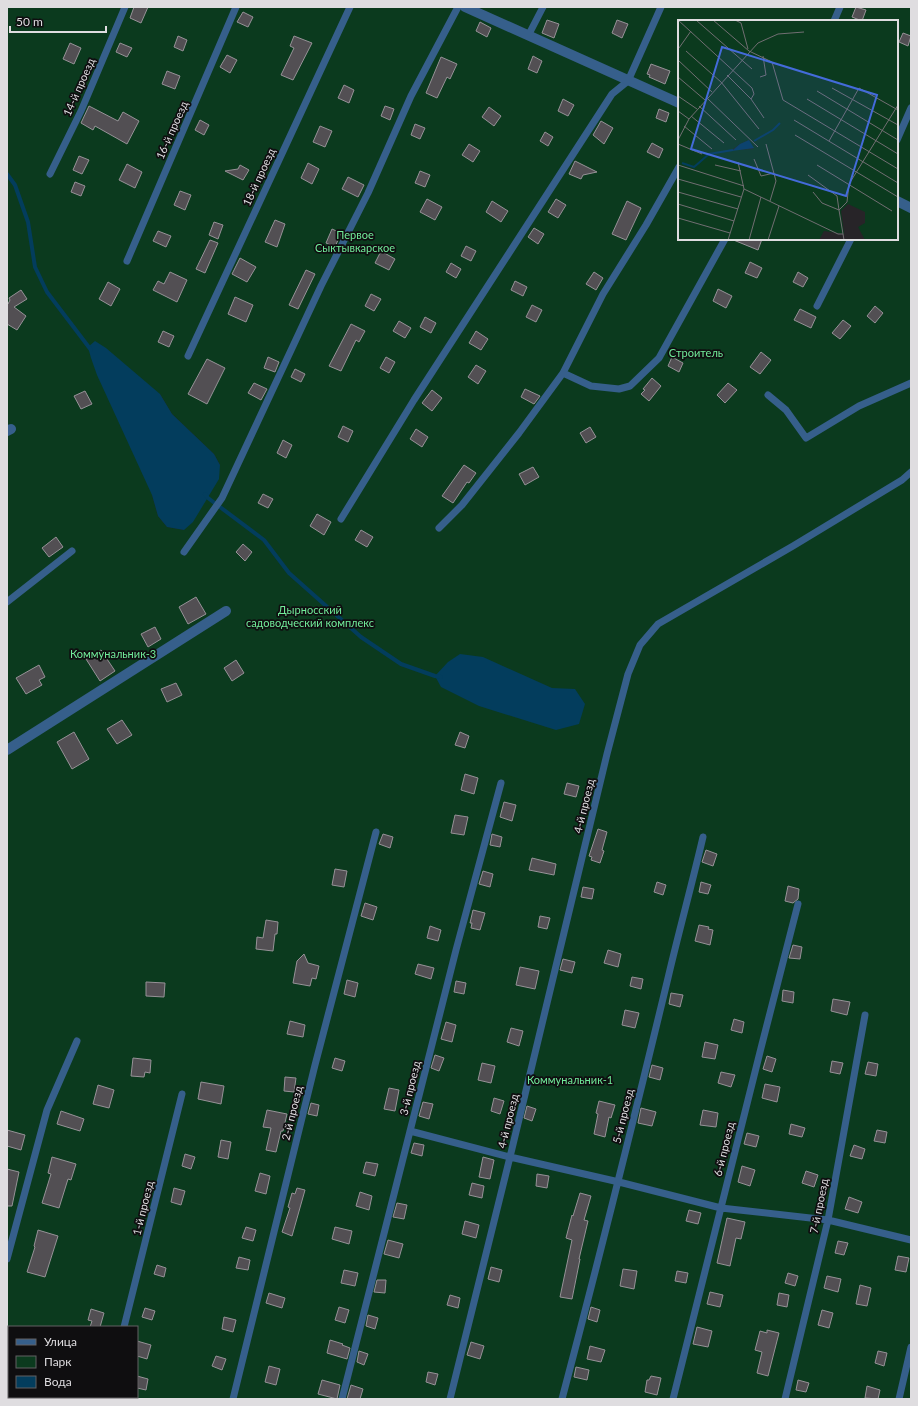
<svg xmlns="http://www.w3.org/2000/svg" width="918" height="1406" font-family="Lato,sans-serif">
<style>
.green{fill:#0b3a1e;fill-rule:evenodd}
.water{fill:#033d5d}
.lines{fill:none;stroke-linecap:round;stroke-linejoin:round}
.stream{stroke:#033d5d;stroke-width:4}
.building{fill:#524f53;stroke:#969297}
.service{stroke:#365f8b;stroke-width:7}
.minor{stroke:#365f8b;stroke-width:10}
.labels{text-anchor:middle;stroke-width:3.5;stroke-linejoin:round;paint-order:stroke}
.street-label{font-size:11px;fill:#dfdde0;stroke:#0f0e10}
.park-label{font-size:11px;fill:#71ec9a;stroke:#0f0e10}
.inset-river{fill:none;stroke:#033d5d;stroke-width:2}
.inset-road{fill:none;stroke:#716e72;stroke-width:1}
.view{fill:#446bda;fill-opacity:0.15;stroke:#446bda;stroke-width:2}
.inset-edge{fill:none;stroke:#dfdde0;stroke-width:2}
</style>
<rect width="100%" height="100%" fill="#272428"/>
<path class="green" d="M7,7H911V1399H7ZM679,21H897V239H679ZM160,394L172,414L214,454L220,465L184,530L167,527L158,516L152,495ZM9,1327H137V1397H9Z"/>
<path class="water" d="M95,341L106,348L160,394L172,414L214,454L220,465L219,479L193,522L184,530L167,527L158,516L152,495L97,375L91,358L88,347Z
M460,654L483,657L552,688L575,689L585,704L579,724L556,730L479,706L441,687L435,676L448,662Z"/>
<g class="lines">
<path class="stream" d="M7,174L15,185L28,222L35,267L47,292L91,350
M205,494L208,498L264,540L289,573L361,637L401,664L435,676L441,677"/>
</g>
<path class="building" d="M134,7H148L141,23L130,18Z
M856,7L866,10L862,21L852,17Z
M243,12L253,17L248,27L237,22Z
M547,20L559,24L554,38L542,33Z
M617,20L628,24L622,38L612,33Z
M480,22L491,28L487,37L476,31Z
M903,33L911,36L908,46L899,42Z
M178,36L187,40L183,51L174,47Z
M294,36L312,43L293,80L281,75L294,48L290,46Z
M70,43L81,48L74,64L63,59Z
M120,43L132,48L127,57L116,52Z
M227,55L237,60L230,73L220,67Z
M533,56L542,61L537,73L528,69Z
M441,57L457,64L450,79L447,77L437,98L426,93Z
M651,64L670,71L665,84L649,77L650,75L647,74Z
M167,71L180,76L175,89L162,84Z
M344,85L354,90L349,103L338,98Z
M563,99L574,105L568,116L558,111Z
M89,106L118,121L123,112L139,121L127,144L95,126L93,130L81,123Z
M385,106L394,109L390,120L381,116Z
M489,107L501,116L494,126L482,117Z
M659,109L669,113L666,122L656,118Z
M200,120L209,125L204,135L195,130Z
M601,121L613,128L604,144L593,135Z
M415,124L425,128L420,139L411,135Z
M320,126L332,131L325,147L313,142Z
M545,132L553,137L548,146L540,141Z
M652,143L663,149L659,158L647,152Z
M469,144L480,151L473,162L462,155Z
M79,156L89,160L82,174L73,170Z
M575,161L597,172L583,175L581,179L569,174Z
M308,163L319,169L312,184L301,178Z
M127,164L142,172L135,188L119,180Z
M240,165L249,170L243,180L225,171L238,169Z
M420,171L430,175L425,187L415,183Z
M348,177L364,185L358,197L342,189Z
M75,182L85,186L81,196L71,192Z
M180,191L191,195L185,210L174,205Z
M427,199L442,207L435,220L420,212Z
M556,199L566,205L558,218L548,212Z
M492,201L508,211L501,222L486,212Z
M627,201L641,208L626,240L612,234Z
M275,220L285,224L277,247L265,242Z
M214,222L223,225L218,239L209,235Z
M534,228L544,234L538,244L528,237Z
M332,229L341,233L335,247L326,243Z
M158,231L171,236L166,247L153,241Z
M731,239H762L758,250Z
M210,240L218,243L205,273L196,269Z
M466,246L476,251L471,261L461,256Z
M381,251L395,259L389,270L375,263Z
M240,258L256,267L247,282L232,274Z
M750,262L762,268L757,278L745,273Z
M451,263L461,269L456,278L446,272Z
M306,270L315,274L298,309L289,305Z
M170,272L187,280L177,302L153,290L158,281L164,284Z
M594,272L603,278L596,290L586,284Z
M798,272L808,278L803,287L793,282Z
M515,281L527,287L523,296L511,290Z
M108,282L120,289L111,306L99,299Z
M718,289L732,296L726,308L713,301Z
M21,290L27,299L14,307L26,316L17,330L7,324V303L8,304L10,300L9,298Z
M371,294L381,299L374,311L365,306Z
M235,297L253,305L246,322L228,314Z
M532,305L542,310L536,322L526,317Z
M875,306L883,313L875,323L867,316Z
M800,309L816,317L811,328L794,320Z
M425,317L436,323L431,333L420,327Z
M843,320L851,326L840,339L832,333Z
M399,321L411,328L405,338L393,331Z
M351,324L365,331L359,342L356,340L341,371L329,366Z
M163,331L174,336L169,347L158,342Z
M476,331L488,339L481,350L469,343Z
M761,352L771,360L760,374L750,367Z
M268,357L279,362L275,372L264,368Z
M386,357L395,362L389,373L380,368Z
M672,357L683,363L679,372L668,366Z
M207,359L225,368L207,404L188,394Z
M476,365L486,371L478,384L468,377Z
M295,369L305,374L301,382L291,377Z
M652,378L661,386L649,401L641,394L645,390L643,389Z
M254,383L267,389L261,400L248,393Z
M728,383L737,390L725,403L717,395Z
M525,389L540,396L534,404L521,397Z
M432,390L442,398L432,411L422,403Z
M85,391L92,404L81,409L74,396Z
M343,426L353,431L348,442L338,437Z
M590,427L596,437L586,443L580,433Z
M416,429L428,437L422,447L410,439Z
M283,440L292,445L286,458L277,453Z
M464,465L476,473L469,483L467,482L453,503L442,496Z
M533,467L539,477L525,485L519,474Z
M263,494L273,499L268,508L258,503Z
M317,514L331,522L324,535L310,526Z
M361,530L373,537L367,547L355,540Z
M56,537L63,547L49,557L42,548Z
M243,544L252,552L245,561L236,552Z
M196,597L206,614L188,624L179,607Z
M155,627L161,639L148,647L141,634Z
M101,650L115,671L100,681L86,659Z
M236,660L244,673L232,681L224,668Z
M39,665L45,677L39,680L42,685L26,694L16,678Z
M176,683L182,695L167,702L161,689Z
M122,720L132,735L117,744L107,729Z
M74,732L89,759L72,769L57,742Z
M460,732L469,736L465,748L455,745Z
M465,774L478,778L474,794L461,790Z
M567,783L579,786L576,797L564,794Z
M504,802L516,805L512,821L500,817Z
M455,815L468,817L464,835L451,833Z
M598,829L607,832L602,850L604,851L600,863L591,860L592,857L589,856Z
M383,834L393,837L390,848L379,844Z
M492,834L502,837L500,847L490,845Z
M706,850L717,854L713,866L702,862Z
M532,858L556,864L554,875L529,870Z
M335,869L347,871L344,887L332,885Z
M483,871L493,874L490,887L479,884Z
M657,882L666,885L663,895L654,892Z
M701,882L711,885L708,894L699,892Z
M788,886L799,889L798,899L793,903L785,901Z
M583,887L594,889L592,899L581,897Z
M365,903L377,907L373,920L361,916Z
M473,910L485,913L480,930L471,928L472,923H470Z
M540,916L550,918L547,929L538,927Z
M266,920L278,922L277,934H275L273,951L256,949L257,937L263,938Z
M699,925L709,927L708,929L713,930L710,945L695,941Z
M430,926L441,930L438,941L427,938Z
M793,945L802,947L800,959L789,958Z
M608,950L621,954L618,967L604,963Z
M304,954L308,963L319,966L316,979L312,978L310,986L293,983L297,961Z
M563,959L575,962L572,973L560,970Z
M418,964L434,968L431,979L415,974Z
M520,967L539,971L535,989L516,985Z
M632,977L643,979L641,989L630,986Z
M347,980L358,983L355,997L344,994Z
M456,981L466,983L464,994L454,992Z
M146,982L165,983L164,997L146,996Z
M783,990L794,992L793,1003L782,1001Z
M671,993L683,995L680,1007L669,1004Z
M833,999L850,1002L847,1015L831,1011Z
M625,1010L639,1013L635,1028L622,1025Z
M734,1019L744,1022L742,1033L731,1030Z
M290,1021L305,1025L303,1037L287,1034Z
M446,1022L456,1025L452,1042L441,1039Z
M511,1028L523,1031L519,1046L507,1042Z
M705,1042L718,1045L715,1059L702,1057Z
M435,1055L444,1058L439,1071L431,1068Z
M767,1056L776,1059L772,1072L763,1069Z
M133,1058L151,1060L150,1073L145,1072L144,1077L131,1076Z
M335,1058L345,1061L342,1071L332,1068Z
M832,1061L843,1063L840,1074L830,1072Z
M868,1062L878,1064L876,1076L865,1074Z
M482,1063L495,1066L491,1083L478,1080Z
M652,1065L663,1068L660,1080L649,1077Z
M721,1072L735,1075L731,1087L718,1083Z
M285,1077L296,1078L294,1092L284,1091Z
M201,1082L224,1086L221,1104L198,1099Z
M765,1084L780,1087L777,1102L762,1098Z
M98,1085L114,1090L109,1108L93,1104Z
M389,1088L399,1090L395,1111L384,1109Z
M494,1098L504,1101L500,1114L491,1111Z
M599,1101L615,1105L611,1118L609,1117L605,1137L594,1134L598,1114L596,1113Z
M423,1102L433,1104L429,1119L419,1116Z
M311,1103L319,1105L317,1116L308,1114Z
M527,1106L536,1109L532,1121L524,1118Z
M641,1108L656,1112L652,1126L638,1123Z
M267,1110L287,1114L283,1131H281L276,1152L266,1150L271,1128L263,1127Z
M703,1110L718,1113L716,1127L700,1125Z
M61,1111L84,1119L80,1131L57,1124Z
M791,1124L805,1128L802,1137L789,1134Z
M7,1130L25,1135L21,1150L7,1146Z
M877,1130L887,1132L885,1143L874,1141Z
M747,1133L759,1136L756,1147L744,1144Z
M221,1140L231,1142L228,1159L218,1157Z
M414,1143L424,1145L422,1156L411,1153Z
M854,1145L865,1149L862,1159L850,1156Z
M185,1154L195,1157L191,1169L182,1166Z
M52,1157L76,1164L71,1180L68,1179L59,1208L42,1203L51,1174L48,1173Z
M483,1157L494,1160L490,1179L479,1177Z
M366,1162L378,1164L375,1176L363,1173Z
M742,1166L755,1170L750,1186L738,1182Z
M7,1169L19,1172L12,1206H7Z
M806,1171L818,1175L814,1187L802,1183Z
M260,1173L270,1176L266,1194L255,1191Z
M537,1174L549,1176L547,1188L536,1186Z
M472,1183L484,1186L482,1198L469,1195Z
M174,1188L185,1191L181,1205L171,1202Z
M297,1188L305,1190L292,1236L282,1232L290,1208L288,1207L292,1193L295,1194Z
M360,1192L372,1196L369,1210L356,1206Z
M580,1193L591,1196L584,1220L588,1221L579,1259H580L572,1299L560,1297L572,1240L566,1238L572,1215L573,1216Z
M849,1197L862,1202L858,1213L845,1209Z
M397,1203L407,1205L404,1219L393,1217Z
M689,1210L701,1213L698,1224L686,1221Z
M727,1218L745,1222L741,1239L736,1238L730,1266L717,1263Z
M465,1221L479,1225L476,1238L462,1234Z
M246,1227L256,1230L253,1241L242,1238Z
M335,1227L352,1231L349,1244L332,1239Z
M38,1230L58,1236L45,1277L27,1272L35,1247L34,1246Z
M388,1240L403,1244L399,1258L384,1254Z
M838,1241L848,1243L844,1255L835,1253Z
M898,1256L909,1258L906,1272L895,1270Z
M239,1257L250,1260L248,1270L236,1268Z
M157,1265L166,1268L164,1277L154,1274Z
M491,1267L502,1270L499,1282L488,1279Z
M623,1269L637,1271L634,1289L620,1286Z
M344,1270L358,1273L355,1286L341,1283Z
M677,1271L688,1273L686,1283L675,1281Z
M788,1273L798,1276L795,1286L785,1283Z
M827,1276L841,1279L838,1292L824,1288Z
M377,1280H386L385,1293L374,1292Z
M860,1285L871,1288L867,1306L856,1304Z
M710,1292L723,1295L720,1307L707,1304Z
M269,1293L285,1298L282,1308L266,1303Z
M779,1293L789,1295L787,1307L777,1305Z
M450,1295L460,1298L458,1308L447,1305Z
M339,1307L349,1310L345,1323L335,1320Z
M591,1307L600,1310L597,1322L588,1319Z
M145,1308L155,1311L152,1320L142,1317Z
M91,1309L104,1313L100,1327H90L92,1321L88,1320Z
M822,1310L833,1313L829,1328L818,1325Z
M368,1315L378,1318L375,1329L366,1326Z
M224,1317L236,1320L233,1332L222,1329Z
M697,1327L712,1331L708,1347L693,1344Z
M767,1330L779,1333L768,1376L757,1373L762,1352L755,1350L760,1331L767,1333Z
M330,1340L343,1344L342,1345L350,1348L347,1359L327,1353Z
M137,1341L151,1345L147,1359L137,1356Z
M471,1342L484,1346L480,1359L467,1355Z
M590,1346L605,1350L601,1362L587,1359Z
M359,1351L368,1354L364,1365L357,1362Z
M878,1351L887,1353L884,1366L875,1363Z
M216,1356L226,1359L222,1370L212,1366Z
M269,1366L280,1369L276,1385L265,1382Z
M576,1367L589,1370L587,1380L574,1377Z
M428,1372L438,1374L435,1385L426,1382Z
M137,1376L148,1379L146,1390L137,1388Z
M651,1376L661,1378L657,1395L645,1392L647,1380H649Z
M322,1380L340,1385L337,1399L318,1394Z
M798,1380L809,1383L806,1392L796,1390Z
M351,1385L363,1389L360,1399H347Z
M867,1386L880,1390L878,1399L865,1398Z"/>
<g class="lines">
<path class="service" d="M834,21L840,7
M528,36L543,7
M897,140L911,108
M50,174L81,111L125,7
M127,261L236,7
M817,306L851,239
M188,356L350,7
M563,373L591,386L619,389L630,386L659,358L725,239
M768,395L786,410L806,438L859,406L911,383
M341,519L414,400L612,94L628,81L661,7
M439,528L462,505L519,433L563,373L603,294L646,225L679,167
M184,552L222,498L321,286L368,193L411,96L458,7
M7,602L72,551
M410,1131L510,1157L619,1182L721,1208L828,1220L911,1240
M7,1259L47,1110L77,1041
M124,1327L182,1094
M107,1399V1397
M233,1399L315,1065L376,832
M342,1399L456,950L501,783
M450,1399L510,1157L607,754L628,674L640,645L658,624L793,546L902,480L911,472
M562,1399C599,1259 634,1119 668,978C679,931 692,884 703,837
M673,1399L761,1048L798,904
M785,1399L828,1220L865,1015
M899,1399L911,1347"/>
<path class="minor" d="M465,7L679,103
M897,201L911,208
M7,431L11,429
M7,750L226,611"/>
</g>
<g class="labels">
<g class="street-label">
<text transform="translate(79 87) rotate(-66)" y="4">14-й проезд</text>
<text transform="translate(172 130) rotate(-66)" y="4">16-й проезд</text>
<text transform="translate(259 177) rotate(-65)" y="4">18-й проезд</text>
<text transform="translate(584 806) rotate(-76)" y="4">4-й проезд</text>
<text transform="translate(410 1088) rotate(-76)" y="4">3-й проезд</text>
<text transform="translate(292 1113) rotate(-76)" y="4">2-й проезд</text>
<text transform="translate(623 1116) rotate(-76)" y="4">5-й проезд</text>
<text transform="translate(508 1121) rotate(-76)" y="4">4-й проезд</text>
<text transform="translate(724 1149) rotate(-76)" y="4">6-й проезд</text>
<text transform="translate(819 1206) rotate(-79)" y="4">7-й проезд</text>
<text transform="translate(143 1208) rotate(-76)" y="4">1-й проезд</text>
</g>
<g class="park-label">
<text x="355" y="239">Первое<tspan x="355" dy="13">Сыктывкарское</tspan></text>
<text x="696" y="357">Строитель</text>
<text x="310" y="614">Дырносский<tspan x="310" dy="13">садоводческий комплекс</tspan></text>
<text x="113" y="658">Коммунальник-3</text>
<text x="570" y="1084">Коммунальник-1</text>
</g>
</g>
<g transform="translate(678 20)">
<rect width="220" height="220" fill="#272428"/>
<path d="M0,0H220V220H187L180,207L187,203V192L170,184L163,191L166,214L146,211L141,220H0ZM71,120L75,129L54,130L62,124Z" fill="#0b3a1e" fill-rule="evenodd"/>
<path d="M71,120L76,128L54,131L62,124Z" fill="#033d5d"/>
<path class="inset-river" d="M76,121L95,110L102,103M4,143L16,147L31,134L55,130"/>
<path class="inset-road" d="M0,0L74,68L76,74L73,79M18,0L74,49M35,0L71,31L94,42L105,80L220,149M57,0L63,3L70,29M1,28L13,11M8,31L43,62L81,109M0,40L34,72M49,55L73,79L86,98M0,57L27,80M82,57L88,55L85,36M154,68L220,105M139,71L220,120M0,76L19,89M29,78L80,127M129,79L220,134M21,86L58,120M0,91L11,99M13,96L46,123M116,100L220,163M6,106L34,129M117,115L220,177M0,120L11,99L80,23L100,14L126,12M151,121L181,68L220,90M0,124L24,134M88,124L98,161L92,181M76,139L83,156L96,153M0,145L66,166M37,145L63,151M139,145L214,191M130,155L159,176L161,190L144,183L135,172M0,159L63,177M66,169L160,214H165L166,220M0,172L60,189M0,184L56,201M0,198L52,213M165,214L161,190L169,182L171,164L220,85M50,220L66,169L60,142M71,220L83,177M90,220L101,186"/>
<path class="view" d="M44,27L199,75L168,176L13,129Z"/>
<rect width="220" height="220" class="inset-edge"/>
</g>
<rect width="918" height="1406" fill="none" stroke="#dfdde0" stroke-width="16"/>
<rect x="8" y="1326" width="130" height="72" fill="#0f0e10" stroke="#626163"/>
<rect x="16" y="1339" width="20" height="6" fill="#365f8b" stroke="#626163"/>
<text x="44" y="1346" font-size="12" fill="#dfdde0">Улица</text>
<rect x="16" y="1356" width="20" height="12" fill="#0b3a1e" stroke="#626163"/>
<text x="44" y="1366" font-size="12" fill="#dfdde0">Парк</text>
<rect x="16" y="1376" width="20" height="12" fill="#033d5d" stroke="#626163"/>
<text x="44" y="1386" font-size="12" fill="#dfdde0">Вода</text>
<path d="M10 26v6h96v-6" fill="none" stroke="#dfdde0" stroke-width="2"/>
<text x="16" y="26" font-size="12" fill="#dfdde0" stroke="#0f0e10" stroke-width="3" paint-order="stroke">50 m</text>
</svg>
